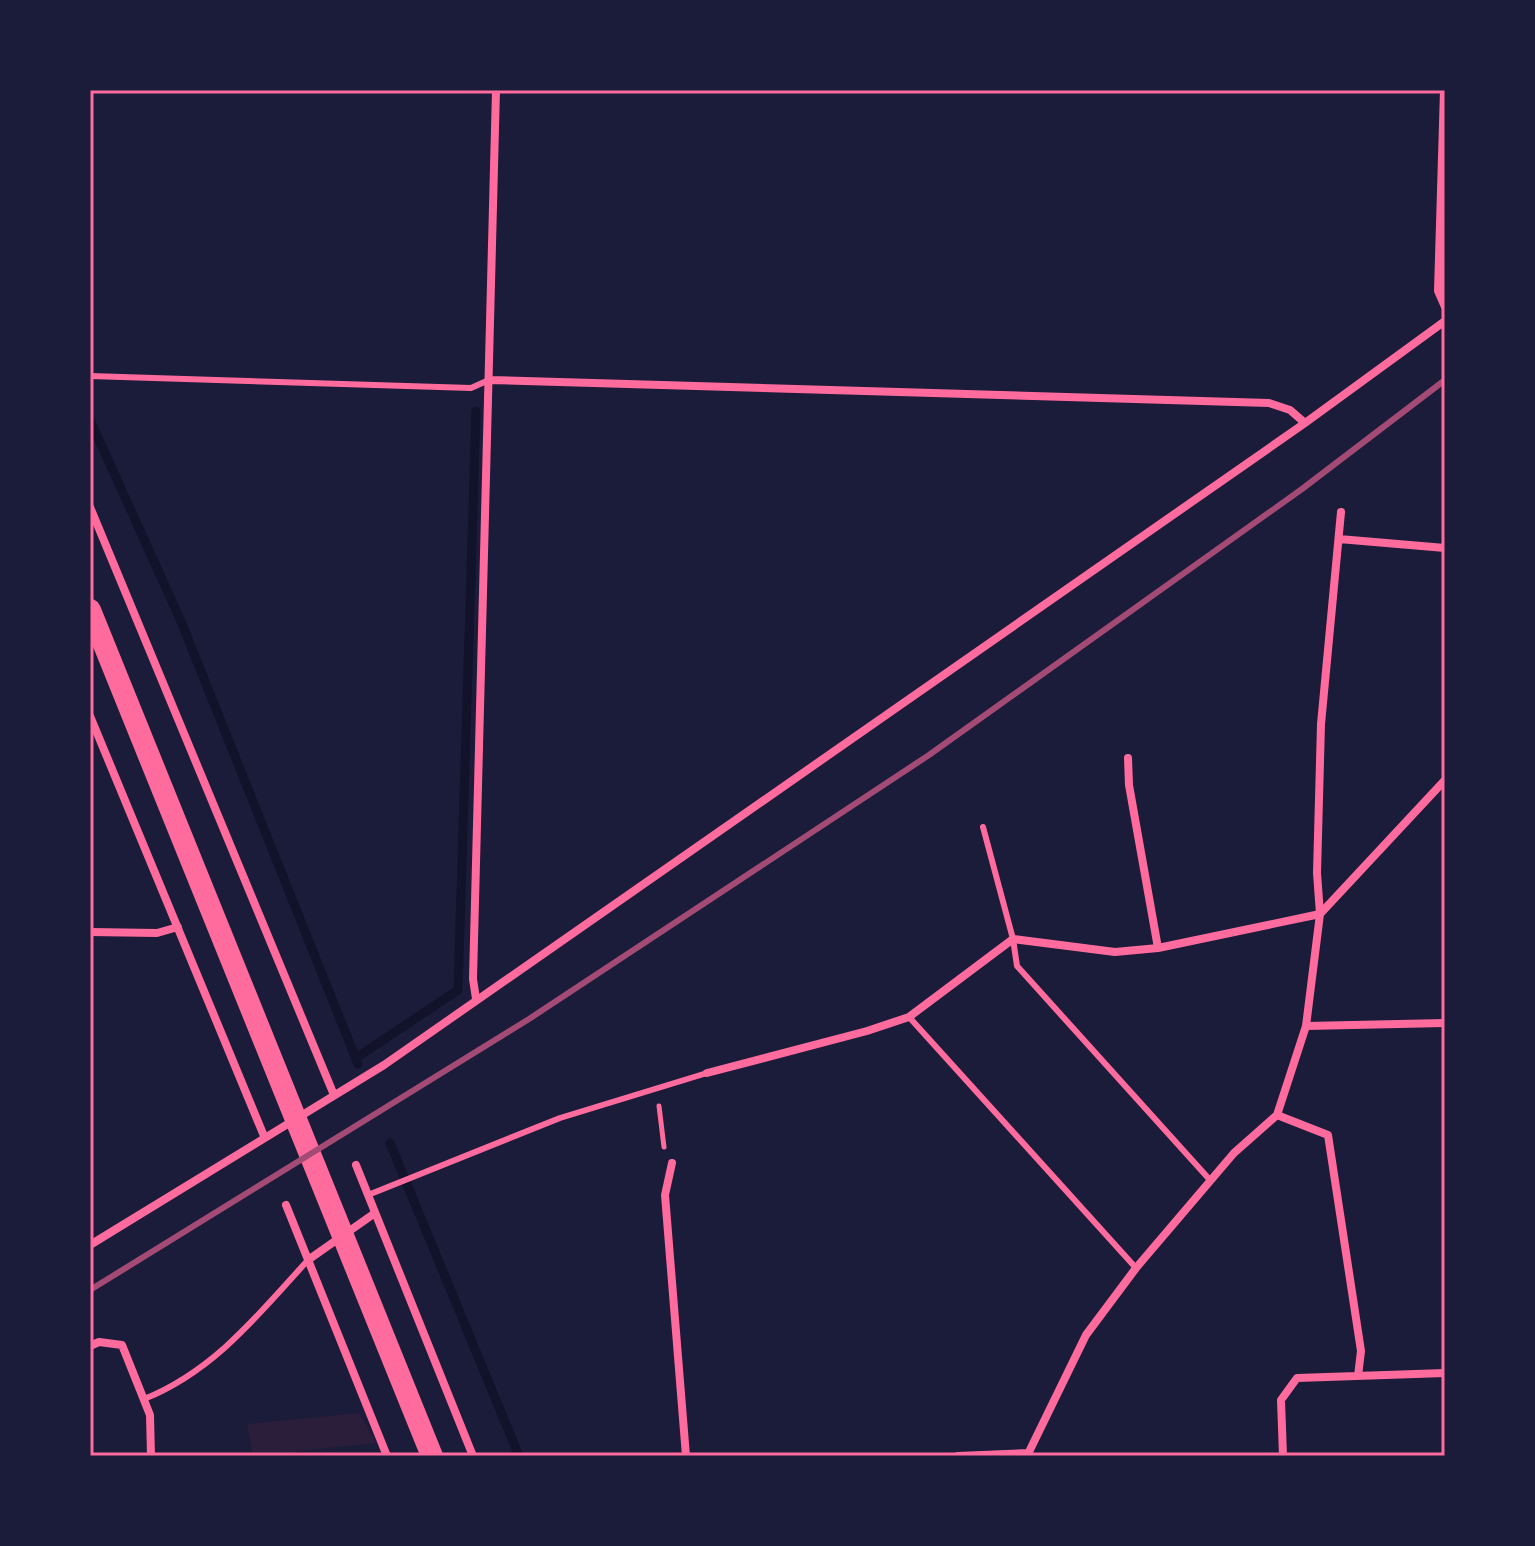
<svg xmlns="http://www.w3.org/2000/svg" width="1535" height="1546" font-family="'Source Sans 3',sans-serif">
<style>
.green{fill:#2a1e3b}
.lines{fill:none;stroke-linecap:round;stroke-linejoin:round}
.stream{stroke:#12122b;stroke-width:9}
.path{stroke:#ff6b9d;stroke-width:5}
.service{stroke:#ff6b9d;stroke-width:6}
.minor{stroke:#ff6b9d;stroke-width:8}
.trunk{stroke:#ff6b9d;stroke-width:22}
.rail{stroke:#a44b75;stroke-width:6}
.neatline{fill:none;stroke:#ff6b9d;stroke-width:3}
</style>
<rect width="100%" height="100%" fill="#1b1b3a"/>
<path class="green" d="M359,1413L376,1443L253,1456L247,1424Z"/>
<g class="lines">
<path class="stream" d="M90,420L180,619L358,1064
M356,1058L458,990L476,411
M390,1143L519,1456"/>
<path class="path" d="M659,1106L664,1147"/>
<path class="service" d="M90,376L471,388L489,380
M983,827L1013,939L1017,966L1210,1180
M909,1017L1136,1268
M368,1195L560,1118L707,1073
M144,1399C214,1371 259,1314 308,1260"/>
<path class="minor" d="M1444,90L1438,291L1445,307
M489,380L1269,403L1290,410L1305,423
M90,507L334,1095
M1339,539L1445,548
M90,716L264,1136
M1128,758L1129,785L1158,948
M90,932L157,933L178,927
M476,999L473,979L496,90
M1306,1026L1445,1023
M707,1073L867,1031L909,1017L1013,939L1115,952L1158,948L1320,914L1445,780
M1277,1115L1328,1135L1361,1351L1358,1376
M672,1163L665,1195L686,1456
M356,1165L473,1456
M286,1205L387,1456
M90,1245L384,1065L1305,423L1445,321
M308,1260L375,1213
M90,1346L99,1342L122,1345L150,1415L151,1456
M958,1456L1028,1453
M1027,1456L1086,1335L1136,1268L1234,1153L1277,1115L1306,1026L1320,914L1317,873L1321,724L1341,512
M1283,1456L1281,1400L1297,1378L1445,1373"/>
<path class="trunk" d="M90,610L432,1456"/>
<path class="rail" d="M90,1290L529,1019L929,755L1302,489L1445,380"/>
</g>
<rect width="1535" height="1546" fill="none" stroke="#1b1b3a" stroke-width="184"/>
<rect x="92" y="92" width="1351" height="1362" class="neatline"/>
</svg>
